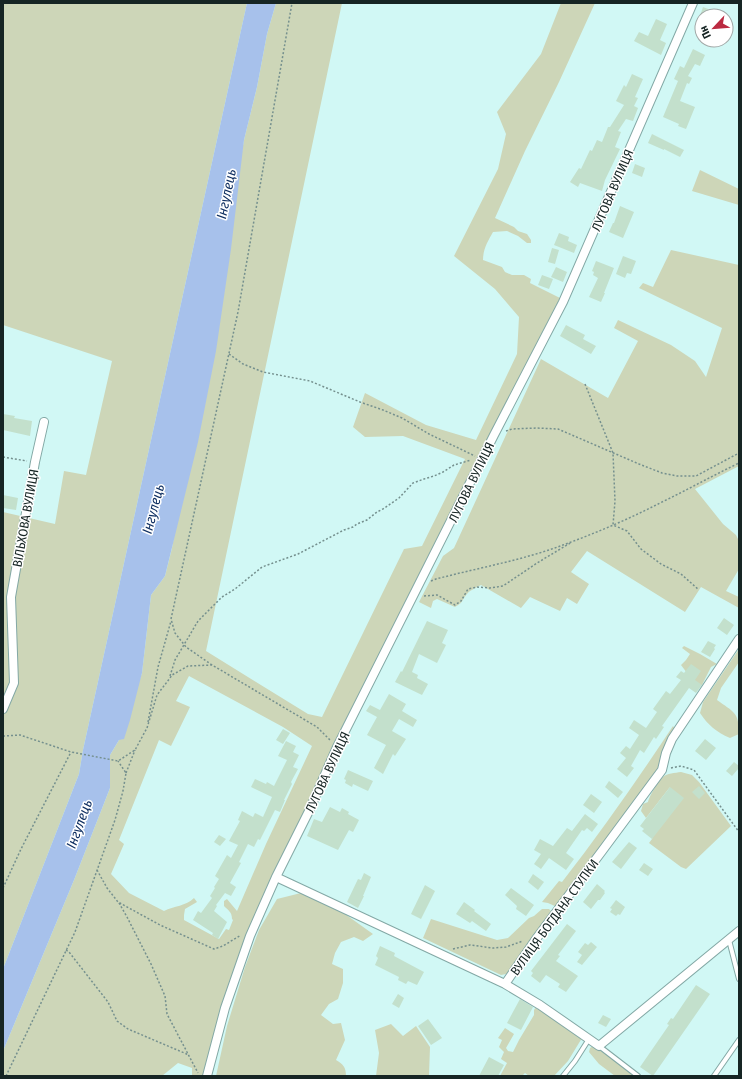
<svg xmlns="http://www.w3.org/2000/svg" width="742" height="1079" font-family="'Fira Sans Condensed',sans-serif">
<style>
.green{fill:#cdd6b8;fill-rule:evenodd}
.water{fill:#a7c1eb}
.building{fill:#c3e0cc}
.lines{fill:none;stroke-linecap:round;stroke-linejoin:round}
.service-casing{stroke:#83a8a5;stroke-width:6}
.minor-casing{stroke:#83a8a5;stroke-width:10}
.path{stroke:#75908e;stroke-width:1.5;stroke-dasharray:2 2;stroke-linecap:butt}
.service{stroke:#fff;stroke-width:4}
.minor{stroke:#fff;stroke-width:8}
.labels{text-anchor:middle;stroke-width:3;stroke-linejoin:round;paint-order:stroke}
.street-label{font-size:13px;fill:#162524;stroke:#fff}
.water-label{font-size:14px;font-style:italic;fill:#103062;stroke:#fff}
</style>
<rect width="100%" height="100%" fill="#d1f8f5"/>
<path class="green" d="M3,3H247L83,750L79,774L3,969V512L55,524L64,471L86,475L112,361L3,325Z
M276,3H342L206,651L308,714L322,717L404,549L422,546L465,459L403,436L365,437L353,427L365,393L426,425L476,440L517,354L519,317L495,289L454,256L498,169L506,134L497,112L541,54L561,3H595L559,82L525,151L495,218L514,227L518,231L527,234L531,240V243H527L518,236L507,231L493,232C488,241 483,249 483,260L502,267L505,272L512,275H524L531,279L530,283L562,299L272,879L205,1076H192V1068L178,1063L162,1076H3V1051L74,880L110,788V755L119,740L142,673L151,595L165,576L172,548L244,140L257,87L267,34ZM189,676L283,727L312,746L266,844L237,911L227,899L224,901V906C228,910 232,912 232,919L233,920L229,930L226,929L219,939L184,920V915L185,909L197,902L194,898C186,906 174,906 164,911L129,893L111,874L124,844L119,840L159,740L171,746L190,707L176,701Z
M700,170L739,189V205L692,191Z
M671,250L739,265V466L695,489L723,524L736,535L739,541V569L726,591L739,597V608L701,587L685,612L587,551L571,572L589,584L577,604L567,598L560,611L530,597L521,608L481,585C476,588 470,590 467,594C461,601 464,602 455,607L437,599L433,601L431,608L419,602L443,556L454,548L541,359L608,398L638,341L614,328L618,320L671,345L695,361L706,377L722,328L639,288L643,283L653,287Z
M684,646L700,654L717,664L711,667L702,685H696L681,665L686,660L690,654L682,648Z
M739,649V662L721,688L717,700C733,712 739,711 739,734L730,738C716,732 708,725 700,713L703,702Z
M673,726L675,729L659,773L557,907L548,903L542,902L559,881L562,882C601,832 638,779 673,726Z
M681,772L692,775L699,782L731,826L686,869L681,867L649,843L652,839L670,787L646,818L641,811L643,804L648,802C649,797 658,781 663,777C667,773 675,773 681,772Z
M301,893L345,914L373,934L363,941L354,937L341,942L335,953L332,964L343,969V983L338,999L329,1004L321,1015L333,1024L341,1023L345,1040L336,1060C343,1064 346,1067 346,1076H216L227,1026L245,967L259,930L277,899Z
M542,909H549L553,913L512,970L506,974L501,975L423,938L431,919L497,940L508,938L529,918L534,916Z
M536,1007L582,1038L568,1061L554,1076H529L525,1073L522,1076H500L507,1063L501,1059L504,1052L499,1047L502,1040L498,1038L505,1028L514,1034L506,1048L508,1051L513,1052L519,1040L534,1015V1010Z
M391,1024L403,1036L416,1026L430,1047L429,1076H376L379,1053L375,1030Z
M593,1046L634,1072V1076H615L599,1064L589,1052L590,1048Z"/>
<path class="water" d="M247,3H276L267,34L257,87L244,140L231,249L216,351L198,442L165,576L151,595L142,673L130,720L124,739L119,740L110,755V788L74,880L3,1051V969L79,774L83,750Z"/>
<path class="building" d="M703,7L724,15V16H700Z
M656,19L667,24L660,40L666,43L661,55L634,41L639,32L648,36Z
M693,49L705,55L700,66L695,64L688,76L692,78L689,84L687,83L680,101L695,107L686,129L678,126L679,124L663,117L678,81L674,79L680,66L684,68Z
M632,74L643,79L635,97L638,98L634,106L638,108L633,121L626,119L618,131L621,132L615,147L620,149L605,180L602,191L580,183L578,187L570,182L579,168L581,169L590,150L592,151L597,140L602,142L608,127H610L624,105L616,101L624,85L626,87Z
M652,134L684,150L680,157L664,149V150L648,143Z
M635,164L645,168L642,177L632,173Z
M620,206L634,212L623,238L609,232L613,223H614Z
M559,233L569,237L568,241L577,245L574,253L554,245Z
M552,248L559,250L555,264L548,262Z
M623,256L636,261L631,274L627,273L625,278L616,274Z
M596,261L614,268L604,293H605L601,302L589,297L598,278L593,275L594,272L592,271Z
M556,267L567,272L563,282L551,277Z
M542,275L553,279L549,289L538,285Z
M566,325L585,335L583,339L596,346L591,354L560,336Z
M3,414L15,416L14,418L32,421L30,436L3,430Z
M3,495L18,498L16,510L3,508Z
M724,618L734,625L727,635L717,628Z
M427,621L448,630L442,643L446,645L437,663L419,654L412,672L418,675L417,678L428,684L422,695L395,682L401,671L402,672Z
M708,641L716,645L714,648L715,649L710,657L701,652Z
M691,664L701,671L695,680L702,685L696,693L689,688L662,726L664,727L656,739L654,737L644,753L640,750L631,766L634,768L627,777L617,769L626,758L620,753L626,746L630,749L639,735L629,728L634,720L646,728L657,712L653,709L666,691L670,694L681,680L676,677L681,671L684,673Z
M389,694L406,704L402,711L417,720L413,727L399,719L392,731L406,739L395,756L393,754L383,774L374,768L386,745L367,735L377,717L366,711L370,705L380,710Z
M283,729L290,733L283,744L276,740Z
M705,739L716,748L706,760L695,751Z
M286,741L296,746L293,752L299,755L293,767L298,769L291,782L292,784L284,800H285L280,812L275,810L260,840L258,839L254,847L248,844L239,862L241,863L230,883L236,887L231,896L225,893L216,905L217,906L214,911L227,922L218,939L212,935L213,933L193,920L198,911L201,913L212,898L210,896L215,888L214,887L219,879L215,876L227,855L231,858L238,845L229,841L240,821L238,820L242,811L253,817L255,813L263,817L272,797L251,787L255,779L266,784L267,782L274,786L287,760L278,756Z
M734,762L739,766V768L732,776L726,771Z
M348,770L373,781L368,791L353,784L352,787L345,783L346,780L344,779Z
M609,781L623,792L618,798L605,787Z
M699,786L705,793L699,799L692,792Z
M670,787L684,798L652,839L642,831L644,829L640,826Z
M591,794L602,802L594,813L583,805Z
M330,807L340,812L342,808L349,812L348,814L359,820L353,832L349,830L338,850L307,836L314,819L322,822Z
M585,814L598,824L592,832L587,828L584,831L582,830L566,853L574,859L566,870L549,858L541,869L534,864L541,854L534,850L540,839L553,846L567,828L572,831Z
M219,835L226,839L220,846L214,842Z
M629,842L637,848L621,869L612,862Z
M644,863L653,869L648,876L639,870Z
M364,873L371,877L363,896H364L358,908L347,902L358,879L361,880Z
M533,874L544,882L538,890L528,882Z
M597,884L605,891L604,892L605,893L600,900H598L591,909L583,902Z
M425,885L435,891L421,919L411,914Z
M511,888L534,905L526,916L516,909L517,906L505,895Z
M616,900L625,907L620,915L618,914L616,916L610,912L612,909L610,908Z
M464,902L475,910L474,911L491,924L486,931L472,921L470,923L456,914Z
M567,924L576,931L558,955L560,956L556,961L578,976L566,992L558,987L560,984L546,975L540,983L531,976L533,973L531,971Z
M591,942L597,947L582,965L577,962L582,955L578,952L585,943L588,945Z
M380,946L395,953L394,956L424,972L417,985L408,981L406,984L398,980L399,977L375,965L378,958L376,956Z
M696,985L710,994L653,1076L640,1067L669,1025L667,1024L671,1018L673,1019Z
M398,994L404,998L399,1008L392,1004Z
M520,999L533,1007L521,1030L507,1023Z
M603,1015L611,1019L606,1027L598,1023Z
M428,1019L442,1038L431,1045L418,1026Z
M489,1057L504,1065L498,1076H479Z"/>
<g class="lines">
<defs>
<path id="service" d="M729,940L739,979
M599,1046L638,1076
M563,1076L575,1061L589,1039
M714,1076L739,1040"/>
<path id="minor" d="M3,709L14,683L11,597L35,462L44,422
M276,877L505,984L540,1005L599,1046L739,931
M505,984L536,939L602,851L662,770L666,753L672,739L739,639
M207,1076L225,1008L250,936L276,877L309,811L337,747L494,435L563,302L693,3"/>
</defs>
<use href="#service" class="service-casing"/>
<use href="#minor" class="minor-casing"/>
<path class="path" d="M229,354L243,364L263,372L310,381L360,402L383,410L402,418L429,434L475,456
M585,384L613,453L615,501L613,525L627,531L641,549L661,564L681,574L699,590
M506,431L512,429L537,428L558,429L639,464L662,473L677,476H696L739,453
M3,457L27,461
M431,581L436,579C478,568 523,560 563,545C596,533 629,519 660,503C687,490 712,476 739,463
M424,596L437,595L455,605L461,601L468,589L477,587L490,588L503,586L537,563L572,542
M212,665L186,647L175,633L171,619L238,312L292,3
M170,676L175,660L198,621L222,597L235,589L262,567L298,554L344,530L353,527L357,524L367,520L377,512L383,509L399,498L413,483L424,479L434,476L443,472L454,465L471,460
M148,722L158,667L171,621
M3,736L20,735L71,752L118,761L135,750L147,728L157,695L170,678L172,675L188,666L212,665L317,727L330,740
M671,768L681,766L694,770L739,832
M126,773L135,750
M97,870L107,888L118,902L160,925L214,949L223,946L241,935
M3,888L21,849L71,752
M119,903L127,917L151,964L165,996L167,1014L198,1073
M453,949L470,945L493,948L506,947L523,941
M66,950L69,952L108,1002L117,1021L128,1029L189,1055
M6,1076L75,932L115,820L123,791L126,773L118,761"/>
<use href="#service" class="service"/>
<use href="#minor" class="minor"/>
</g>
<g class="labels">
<g class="street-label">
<text transform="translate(612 190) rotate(-67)" y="5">ЛУГОВА ВУЛИЦЯ</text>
<text transform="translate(471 482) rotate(-64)" y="5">ЛУГОВА ВУЛИЦЯ</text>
<text transform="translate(25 518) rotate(-80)" y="5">ВІЛЬХОВА ВУЛИЦЯ</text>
<text transform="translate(327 772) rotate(-65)" y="5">ЛУГОВА ВУЛИЦЯ</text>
<text transform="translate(554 917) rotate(-54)" y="5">ВУЛИЦЯ БОГДАНА СТУПКИ</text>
</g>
<g class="water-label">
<text transform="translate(226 194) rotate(-78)" y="5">Інгулець</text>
<text transform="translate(153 509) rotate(-75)" y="5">Інгулець</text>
<text transform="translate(79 824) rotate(-70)" y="5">Інгулець</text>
</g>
</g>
<rect width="742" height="1079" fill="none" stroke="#162524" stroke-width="8"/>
<g transform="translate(714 28) rotate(244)"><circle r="19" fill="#ffffff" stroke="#a2a8a7"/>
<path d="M0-3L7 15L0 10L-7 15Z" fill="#bb2a41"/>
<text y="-6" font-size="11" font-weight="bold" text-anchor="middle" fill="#162524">Пн</text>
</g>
</svg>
